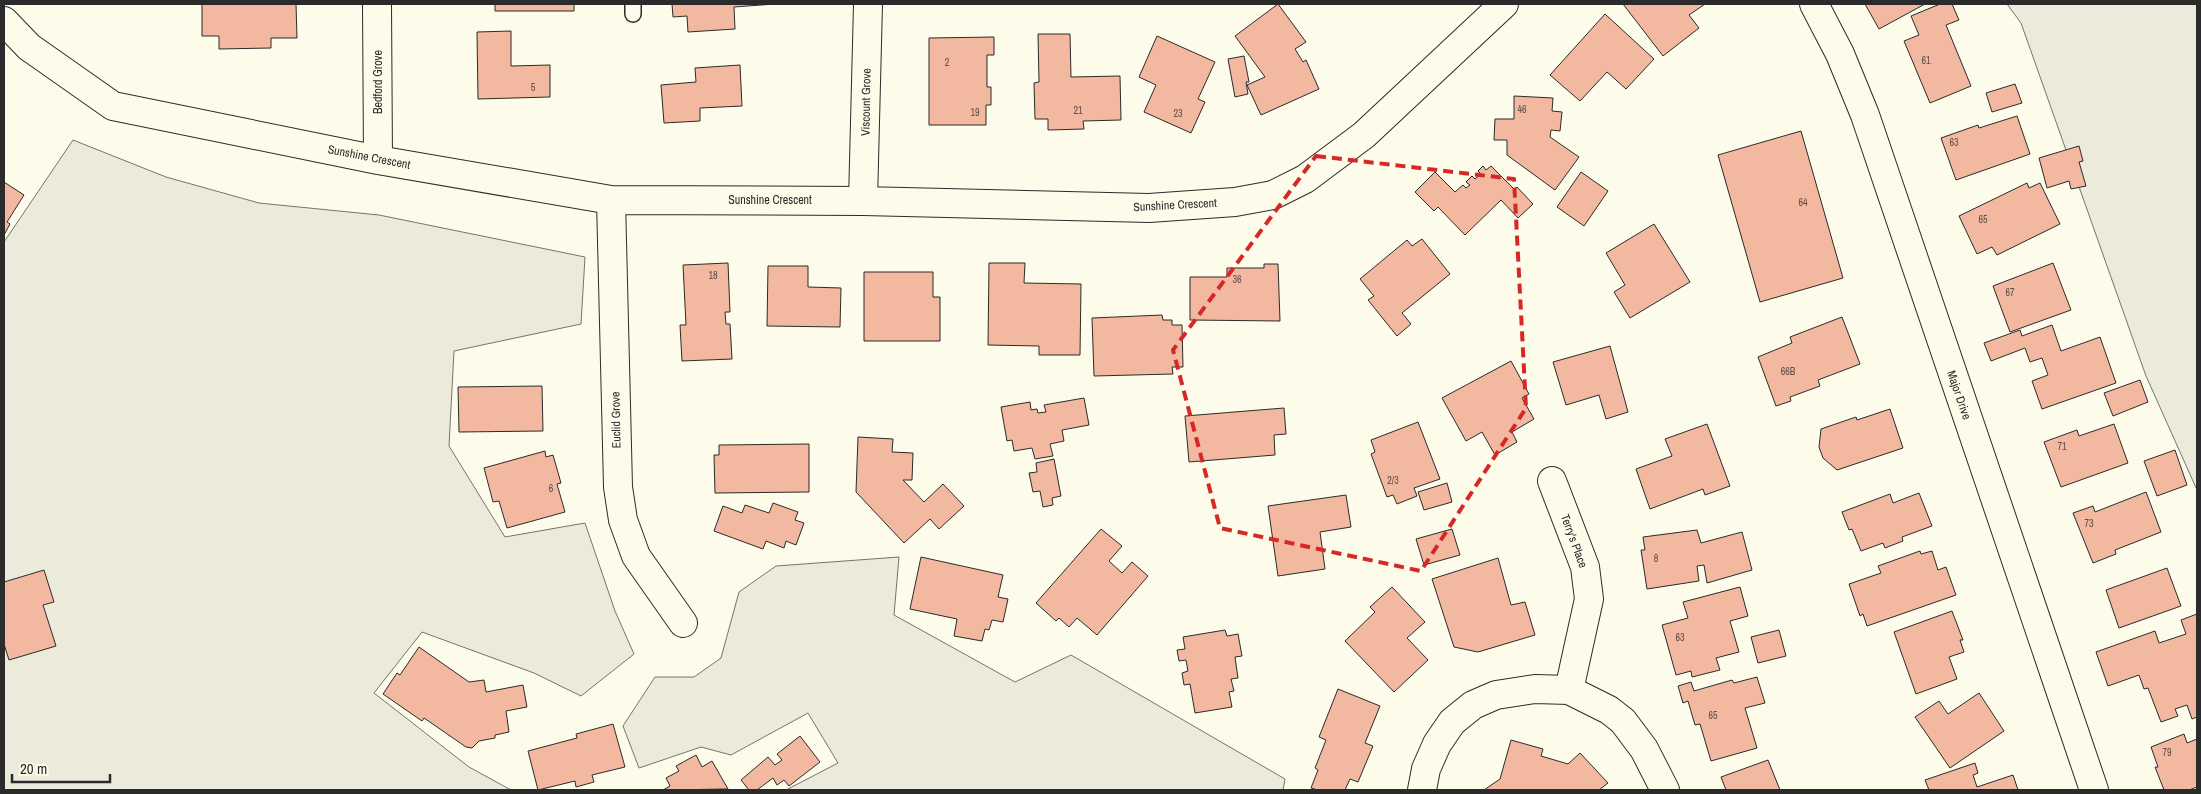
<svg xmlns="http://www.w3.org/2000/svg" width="2201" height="794" font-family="'Archivo Narrow',sans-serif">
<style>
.green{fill:#ecebdb;stroke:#74746e}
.building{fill:#f2b8a0;stroke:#2b2b2b}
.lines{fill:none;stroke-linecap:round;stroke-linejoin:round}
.service-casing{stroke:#2b2b2b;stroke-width:18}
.minor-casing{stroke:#2b2b2b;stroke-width:30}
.tertiary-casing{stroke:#2b2b2b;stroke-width:30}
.service{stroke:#fdfbea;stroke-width:15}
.minor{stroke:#fdfbea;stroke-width:28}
.tertiary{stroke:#fdfbea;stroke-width:28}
.marked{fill:none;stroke:#d62828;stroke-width:4;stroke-dasharray:10 6;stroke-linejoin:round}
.labels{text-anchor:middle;stroke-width:4;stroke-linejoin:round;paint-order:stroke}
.number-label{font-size:10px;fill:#5d4e48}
.street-label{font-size:12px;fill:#2b2b2b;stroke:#fdfbea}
</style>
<rect width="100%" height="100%" fill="#fdfbea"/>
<path class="green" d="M2007,4H2197V490L2146,376L2021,23Z
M73,140L166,177L259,203L379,215L585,257L581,324L454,351L449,446L505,537L585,523L615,611L634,654L581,696L534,673L422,632L374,693L469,767L511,790H4V242Z
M899,557L894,615L1015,682L1071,655L1285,779L1283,790H786L838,763L808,713L731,755L701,747L639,768L623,726L655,677H694L721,658L739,592L776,566Z"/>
<path class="building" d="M202,4H296L297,38H271V48L219,49V36H202Z
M495,4H574V11H495Z
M672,4H775L734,7L735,29L688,32L687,16L673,17Z
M1278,4L1306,42L1295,49L1303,62L1306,60L1319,89L1261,115L1247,85L1265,77L1235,36Z
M1623,4H1705L1689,15L1699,28L1663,56Z
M1865,4H1925L1879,29Z
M1940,4H1952L1959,20L1946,25L1971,86L1930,103L1904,41L1919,35L1911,16Z
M1605,14L1654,59L1626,89L1607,72L1580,101L1550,75Z
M511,31V66L550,65V97L478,99L477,32Z
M1038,34H1070L1071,77L1120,76L1121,120L1083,121L1084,129L1048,130V119H1035L1034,83L1039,82Z
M1157,36L1215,62L1198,99L1205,102L1191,133L1144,112L1156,85L1139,77Z
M994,37V55H987V87H991V105H986V125H929V38Z
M1244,56L1249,82H1246L1248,94L1235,97L1228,59Z
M740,65L742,106L700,108V121L664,123L661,85L696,82L695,68Z
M2015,84L2022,103L1992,112L1986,93Z
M1514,96L1553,98L1552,111L1562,112L1560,131L1551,130L1550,137L1579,157L1555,190L1507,155V140H1494L1495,119H1514Z
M2017,116L2030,154L1956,180L1941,138L1978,125L1979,128Z
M1801,131L1843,278L1760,302L1718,155Z
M2079,146L2083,161L2079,162L2086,186L2071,189L2069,181L2047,188L2039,158Z
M1483,166L1486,170L1491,166L1514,189L1517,187L1533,204L1518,218L1501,200L1465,235L1438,207L1434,211L1415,192L1435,172L1455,192L1463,185L1466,188L1470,185L1466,182L1472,176L1475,179L1481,174L1478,171Z
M1581,172L1608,191L1584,226L1557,207Z
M4,182L24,195L7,222L10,224L4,235Z
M2027,183L2029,188L2040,183L2060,224L1997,255L1992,247L1977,254L1959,216Z
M1654,224L1690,282L1630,318L1614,292L1625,285L1606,253Z
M1422,239L1450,274L1402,313L1411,324L1397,336L1368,300L1374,296L1360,279L1407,240L1412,246Z
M728,263L730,312H725L726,324H730L732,359L682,361L680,325H686L683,265Z
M989,263H1025L1024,283L1081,284L1080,355H1039V346L988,345Z
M2053,263L2071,310L2010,332L1993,286Z
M1264,264H1278L1280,321L1190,320V277H1227V268H1264Z
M768,266H808V287L841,288L840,327L767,326Z
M864,272H933V297H940V341H864Z
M1162,315L1163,320H1172V325H1182L1183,367H1172L1173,374L1094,376L1092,318Z
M1842,317L1860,364L1818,380L1820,386L1790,397L1791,401L1776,406L1758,357L1792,343L1790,337Z
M2052,325L2061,351L2100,337L2116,383L2042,409L2032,381L2048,375L2042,358L2030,362L2025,348L1991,361L1984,343L2020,330L2022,336Z
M1610,346L1628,412L1606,419L1599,395L1566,405L1553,362Z
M1511,361L1529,394L1522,398L1534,419L1512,432L1517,442L1495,455L1482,432L1466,441L1442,398Z
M2140,380L2148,402L2113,416L2104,393Z
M542,386L543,431L459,432L458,387Z
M1084,398L1089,425L1062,430L1064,441L1050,444L1053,456L1035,459L1032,448L1014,451L1012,440L1007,441L1001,407L1030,402L1031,410L1037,409L1038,413L1046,412L1044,405Z
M1284,408L1286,434L1274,435L1275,455L1189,462L1185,416Z
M1890,409L1903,448L1837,470L1823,458L1819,447L1821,429L1856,417L1857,420Z
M1418,422L1440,479L1414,488L1417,496L1397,504L1393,495L1387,497L1371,454L1375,452L1371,440Z
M1707,424L1730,486L1705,495L1703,489L1650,509L1636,469L1672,456L1665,439Z
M2114,424L2128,463L2061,487L2044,442L2077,430L2079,436Z
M858,437L893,439L892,452L913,453L912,480H903L924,502L943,484L964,506L939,529L930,519L904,543L856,492Z
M809,444V492L715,493L714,455H719V445Z
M2175,450L2187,485L2157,496L2144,461Z
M545,451L546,457L553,455L561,483L557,484L565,512L507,528L499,501L493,502L484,468Z
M1054,459L1061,496L1052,498L1053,505L1043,507L1040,491L1033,492L1029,473L1037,472L1036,463Z
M1447,483L1452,502L1424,510L1418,492Z
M2146,492L2161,532L2115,550L2116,554L2093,563L2073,513L2093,506L2095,512Z
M1919,493L1932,526L1902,537L1903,541L1885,548L1883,543L1861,551L1852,529L1849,530L1842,512L1890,494L1893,503Z
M1346,495L1351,527L1320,532L1325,569L1278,576L1268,506Z
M773,503L798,512L795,520L804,523L796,545L786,541L784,548L766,541L763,549L714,531L723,506L742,513L745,505L769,513Z
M1101,529L1122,546L1109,561L1122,573L1132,562L1148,576L1097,635L1077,618L1069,627L1059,618L1056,621L1036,603Z
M1452,529L1460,555L1424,565L1416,539Z
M1697,530L1701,543L1742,532L1752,570L1707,583L1704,565L1697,566L1699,581L1647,589L1641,550H1645L1643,537Z
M1920,551L1921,554L1932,551L1938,570L1946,567L1956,595L1867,626L1863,614L1860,616L1849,584L1881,573L1878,566Z
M921,557L1003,575L998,597L1008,599L1003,622L992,620L989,630L985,629L982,641L954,636L957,619L910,609Z
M1498,558L1511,605L1525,602L1535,635L1478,652L1454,647L1432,579Z
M2167,568L2181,606L2119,628L2106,590Z
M44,570L54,602L43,605L56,646L9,660L4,644V582Z
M1392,587L1425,622L1407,638L1428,660L1394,692L1345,641L1375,612L1370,607Z
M1740,587L1748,616L1730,621L1739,652L1716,658L1720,670L1692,677L1691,671L1676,675L1662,625L1688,618L1683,602Z
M1952,611L1963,640H1960L1964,652L1949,657L1957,679L1916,694L1894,632Z
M2197,614V717L2192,719L2187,705L2175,709L2178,716L2161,722L2148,688L2144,689L2139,675L2108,686L2096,652L2155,631L2159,643L2186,634L2181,620Z
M1225,630L1227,636L1238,634L1242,656L1235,657L1238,678L1231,679L1234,691L1229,692L1232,707L1195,713L1190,684L1184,685L1182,673L1188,671L1186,660L1179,661L1177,650L1185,649L1183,637Z
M1779,630L1786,656L1758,663L1751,637Z
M419,647L469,682L484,680L486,692L523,685L527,707L506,711L509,732L495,735V738L479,741L472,748L466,747L424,718L422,721L383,694L397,673L400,675Z
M1757,677L1765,703L1745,708L1757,748L1711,761L1700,724L1695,725L1688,701L1683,703L1678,686L1691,682L1694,691L1732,680L1734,683Z
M1338,689L1380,706L1365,743L1373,746L1358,782L1350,779L1345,790H1318L1311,788L1318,770L1315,768L1326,740L1319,737Z
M1979,693L2004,731L1950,768L1915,717L1939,701L1948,714Z
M613,724L625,767L592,775L594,782L576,787L575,781L538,790L528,751L577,738L576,734Z
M2184,734L2187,743L2197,739V787L2189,790H2164L2155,767H2158L2151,747Z
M800,736L820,762L789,786L784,780L777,785L773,778L757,790H749L741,780L768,757L775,765L782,760L777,754Z
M1511,740L1543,749L1541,756L1568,764L1580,753L1608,783L1599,790H1484L1500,779Z
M696,755L702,767L712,761L728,789L663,790L670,786L666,778L679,771L676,766Z
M1768,760L1780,790H1726L1721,777Z
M1975,763L1978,773L1973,775L1977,787L2013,775L2018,790H1929L1925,780Z"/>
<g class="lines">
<defs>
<path id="service" d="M633,4V14"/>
<path id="minor" d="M377,4L378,160
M4,21L29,47L113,106L378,160L611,200L863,201L1149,208L1235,202L1273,195L1305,179L1364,135L1504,4
M611,200L618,487L623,520L636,556L683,623
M863,201L868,4
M1552,481L1585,567L1589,599L1569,690
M1422,790L1426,769L1437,744L1452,722L1473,705L1496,695L1535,689L1569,690L1609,710L1623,721L1644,749L1665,790"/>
<path id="tertiary" d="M1814,4L1840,54L1865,115L2094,790"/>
</defs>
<use href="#service" class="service-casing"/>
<use href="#minor" class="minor-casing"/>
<use href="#tertiary" class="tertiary-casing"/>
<use href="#service" class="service"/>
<use href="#minor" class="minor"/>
<use href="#tertiary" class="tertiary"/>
</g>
<path class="marked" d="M1316,156L1514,179L1526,408L1421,571L1220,528L1173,350Z"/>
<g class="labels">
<g class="number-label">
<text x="1926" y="64">61</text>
<text x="947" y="66">2</text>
<text x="533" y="91">5</text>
<text x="1522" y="113">46</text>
<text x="1078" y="114">21</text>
<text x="975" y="116">19</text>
<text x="1178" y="117">23</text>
<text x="1954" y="146">63</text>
<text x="1803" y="206">64</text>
<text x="1983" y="223">65</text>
<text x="713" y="279">18</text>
<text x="1237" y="283">36</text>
<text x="2010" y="296">67</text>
<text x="1788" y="375">66B</text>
<text x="2062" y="450">71</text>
<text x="1393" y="484">2/3</text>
<text x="551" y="492">6</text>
<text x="2089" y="527">73</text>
<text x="1656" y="562">8</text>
<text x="1680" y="641">63</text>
<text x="1713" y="719">65</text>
<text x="2167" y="756">79</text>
</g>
<g class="street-label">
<text transform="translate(378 82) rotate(-90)" y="4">Bedford Grove</text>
<text transform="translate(866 102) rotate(-89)" y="4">Viscount Grove</text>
<text transform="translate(369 157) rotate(11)" y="4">Sunshine Crescent</text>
<text x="770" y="204">Sunshine Crescent</text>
<text transform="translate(1175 205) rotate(-3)" y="4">Sunshine Crescent</text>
<text transform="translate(1959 395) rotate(71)" y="4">Major Drive</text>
<text transform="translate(616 420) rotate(-91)" y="4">Euclid Grove</text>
<text transform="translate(1574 541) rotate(70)" y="4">Terry's Place</text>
</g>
</g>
<rect width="2201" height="794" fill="none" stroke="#2b2b2b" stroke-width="10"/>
<path d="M12 774v8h98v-8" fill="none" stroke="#2b2b2b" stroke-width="2.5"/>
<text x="20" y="774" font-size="15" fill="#2b2b2b" stroke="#fdfbea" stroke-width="4" paint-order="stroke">20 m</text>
</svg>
